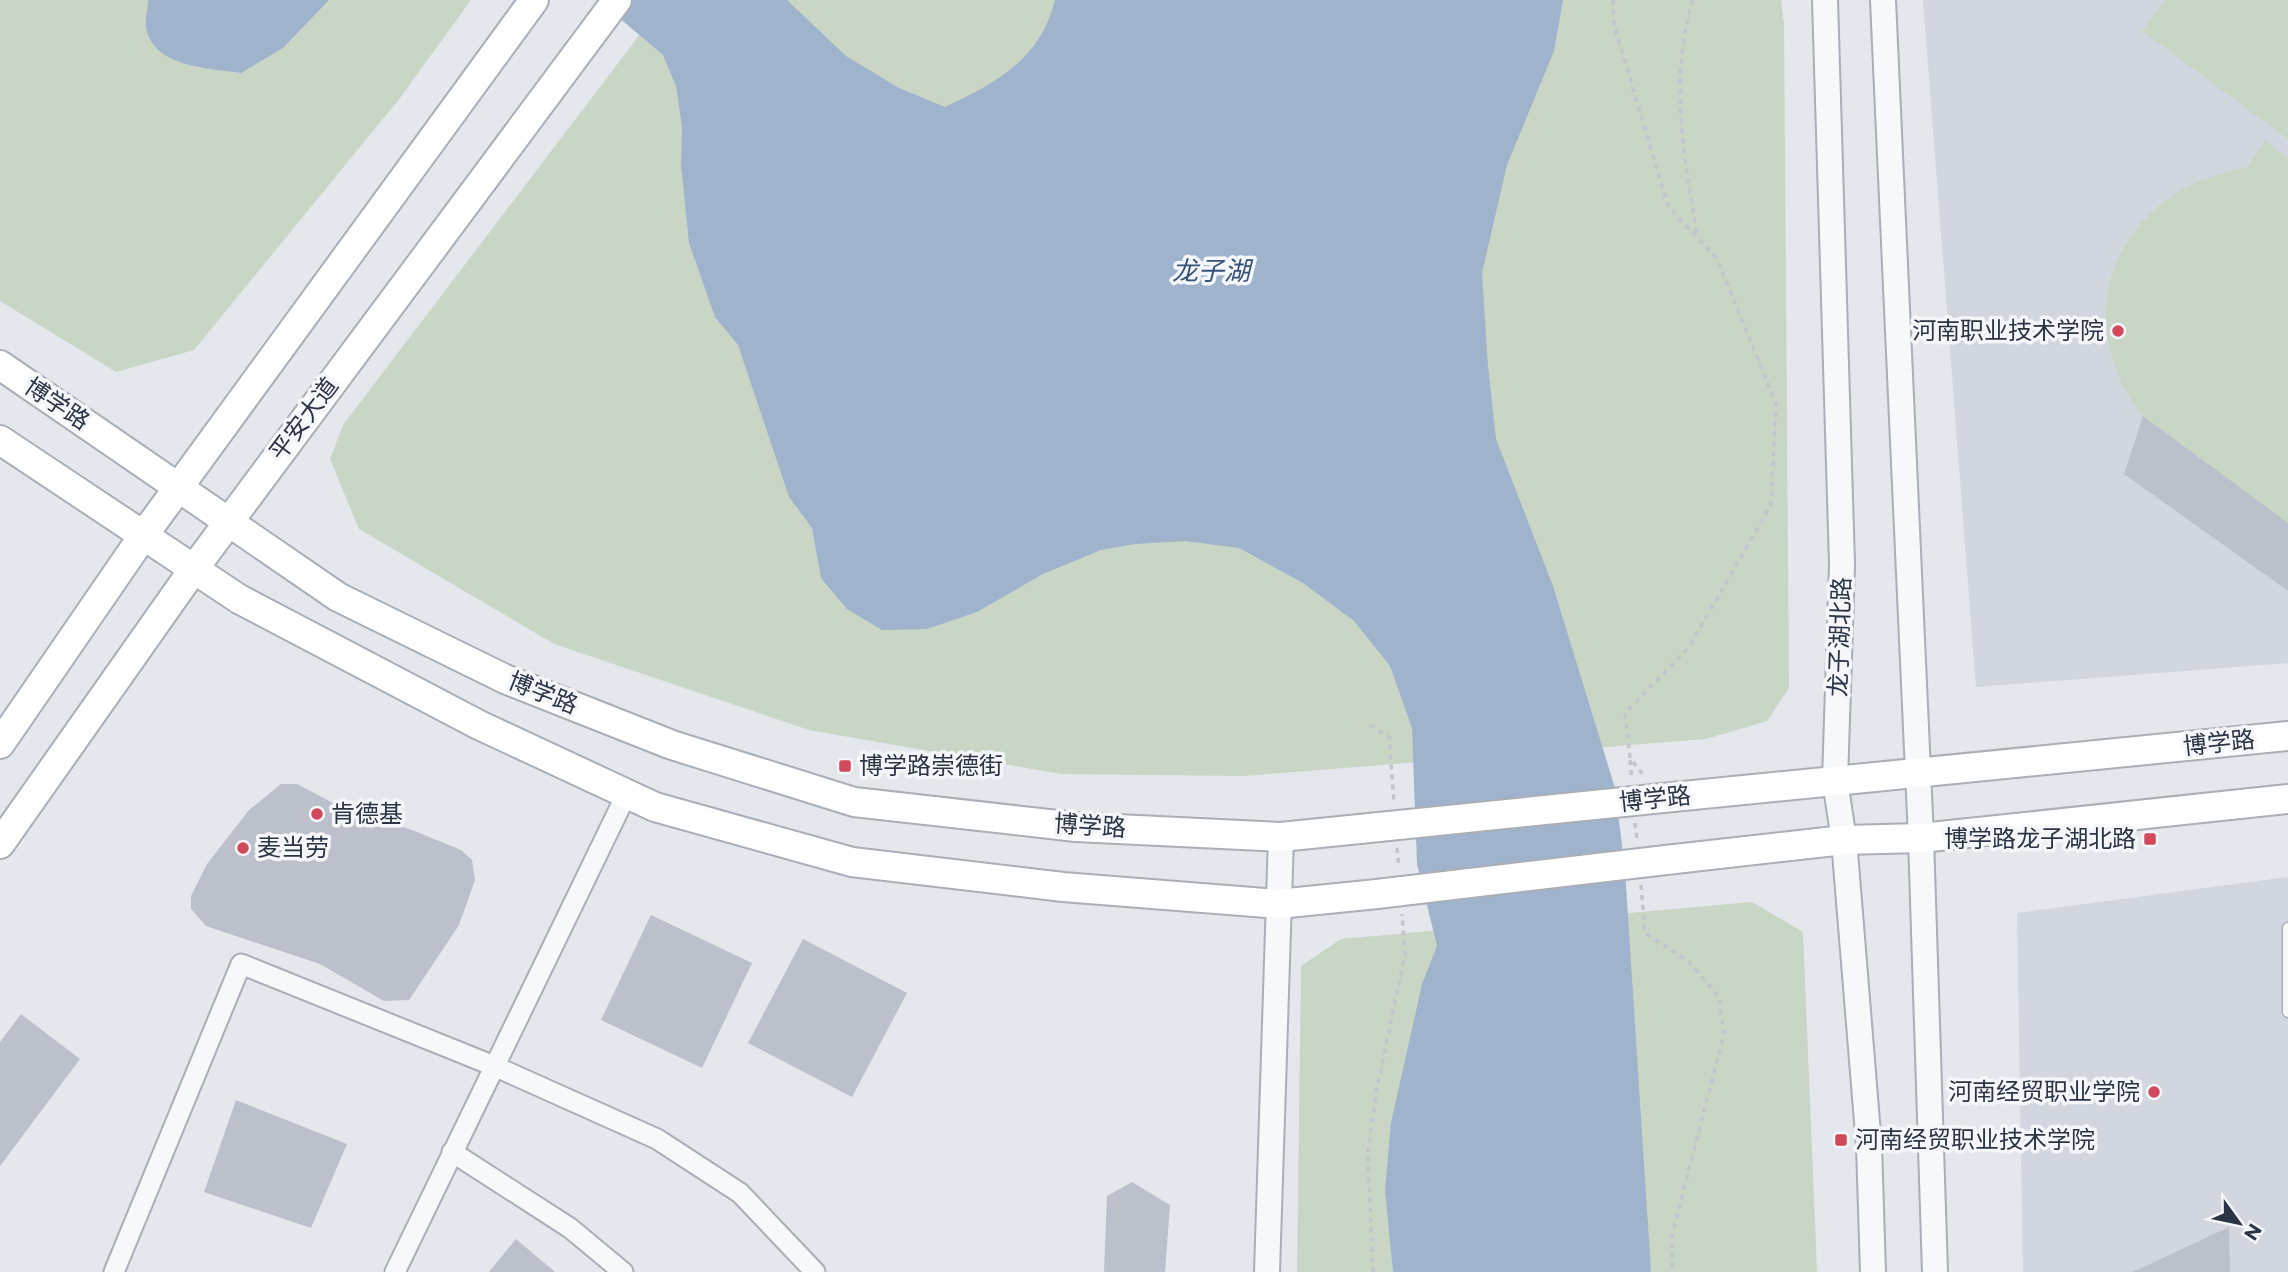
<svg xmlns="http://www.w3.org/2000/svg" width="2288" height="1272" font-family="Montserrat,'Noto Sans SC',sans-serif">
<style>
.built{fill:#d2d6de}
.green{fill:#c9d6c5}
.water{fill:#9fb4cc}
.building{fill:#bbc0ca}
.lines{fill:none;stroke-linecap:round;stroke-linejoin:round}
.service-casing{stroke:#a9aeb7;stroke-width:13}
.minor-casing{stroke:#a9aeb7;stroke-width:23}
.tertiary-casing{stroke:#a9aeb7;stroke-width:28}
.secondary-casing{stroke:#a9aeb7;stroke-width:32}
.path{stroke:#c2c5cb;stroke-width:3.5;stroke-dasharray:5 5;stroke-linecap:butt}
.service{stroke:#f7f8fa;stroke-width:10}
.minor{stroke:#f7f8fa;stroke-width:19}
.tertiary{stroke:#f7f8fa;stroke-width:24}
.secondary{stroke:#fff;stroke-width:28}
.secondary-bridge-casing{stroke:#a9aeb7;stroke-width:32;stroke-linecap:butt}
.secondary-bridge{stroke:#fff;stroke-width:28}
.poi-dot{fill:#d1495b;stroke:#f4f6f9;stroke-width:2.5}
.labels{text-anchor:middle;stroke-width:7;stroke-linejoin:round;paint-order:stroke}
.poi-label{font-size:24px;fill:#2b3445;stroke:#f4f6f9;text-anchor:start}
.street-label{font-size:24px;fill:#2b3445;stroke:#f4f6f9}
.water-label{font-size:26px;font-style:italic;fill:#34527a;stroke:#f4f6f9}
</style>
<rect width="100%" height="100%" fill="#e4e7ec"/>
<path class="built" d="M1923,0H2288V663L1976,687Z
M2288,877V1272H2023L2017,913Z"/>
<path class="green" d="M0,0H471L400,98L194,350L116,372L0,301Z
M666,0H1781L1784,24L1789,688L1767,721L1706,739L1244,776L1061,774L809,730L554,644L359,529L330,459L343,425Z
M2165,0H2288V139L2142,31Z
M2265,141L2288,158V523C2255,500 2221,477 2188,453C2176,445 2159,437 2149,425C2087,350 2089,253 2173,195C2194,180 2222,173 2247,167Z
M1752,902L1803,932L1817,1272H1297L1301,966L1341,939Z"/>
<path class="water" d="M148,0H329L283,48L241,73C210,68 154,68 146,28C145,20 148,8 148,0Z
M598,0H787L846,56L899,88L945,107C996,83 1040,60 1055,0H1563L1554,51L1507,165L1482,273L1488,366L1496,439L1553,586L1615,788L1625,870L1651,1272H1393L1385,1190L1391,1123L1422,984L1437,946L1417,864L1412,728L1390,666L1354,621L1303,583L1239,548L1185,541L1135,544L1101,550L1043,574L977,612L927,629L882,630L847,609L821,578L812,528L789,497L738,345L715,317L689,243L681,164L682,127L676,86L663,55Z"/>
<path class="building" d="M2143,416L2288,523V591L2124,474Z
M281,784H297L333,803L412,830L461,850L472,860L475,880L459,925L409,1000L384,1001L320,964L206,926L191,909V896L207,864L249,810Z
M651,915L752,963L702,1068L601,1020Z
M803,939L907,993L852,1097L748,1043Z
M21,1014L80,1059L0,1166V1042Z
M236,1100L347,1144L311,1228L204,1192Z
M1132,1182L1170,1205L1165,1272H1104L1107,1196Z
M2229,1227L2230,1272H2133Z
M516,1239L555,1272H489Z"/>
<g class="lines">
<defs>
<path id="service" d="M2288,928V1012"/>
<path id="minor" d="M452,1152L570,1228L623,1272
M114,1272L241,964L494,1066L657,1139L740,1193L815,1272
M395,1272L627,793"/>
<path id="tertiary" d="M1825,0L1842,564L1835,781L1844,840L1869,1146L1873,1272
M1883,0L1921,838L1935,1272
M1267,1272L1281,837"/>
<path id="secondary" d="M0,365L338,597L505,679L672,745L854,802L1076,827L1281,837L1379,827
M0,440L239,599L479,725L655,807L852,862L1063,887L1278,904L1377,894
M0,744L143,536L534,0
M1663,798L2288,736
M0,844L193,570L617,0
M1666,860L1844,840L1921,838L2288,799"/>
</defs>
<use href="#service" class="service-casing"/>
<use href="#minor" class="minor-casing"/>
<use href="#tertiary" class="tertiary-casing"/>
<use href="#secondary" class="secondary-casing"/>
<path class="path" d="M1613,0L1614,25L1668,206L1717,259L1776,403L1771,505L1689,647L1625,713L1630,758L1645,777
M1693,0C1669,77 1684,158 1697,235
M1370,725L1389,737L1394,802
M1630,760L1632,780
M1635,823L1637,839
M1397,848L1399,868
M1641,885L1645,933L1688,961L1719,997L1724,1034L1672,1235L1673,1272
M1373,1272L1368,1153L1376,1093L1405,954L1402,914"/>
<use href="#service" class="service"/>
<use href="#minor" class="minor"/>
<use href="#tertiary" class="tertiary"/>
<use href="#secondary" class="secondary"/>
<defs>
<path id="secondary-bridge" d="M1379,827L1663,798
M1377,894L1666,860"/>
</defs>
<use href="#secondary-bridge" class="secondary-bridge-casing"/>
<use href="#secondary-bridge" class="secondary-bridge"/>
</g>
<g class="poi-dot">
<circle cx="2118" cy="331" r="7"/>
<rect x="838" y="759" width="14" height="14" rx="3.5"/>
<circle cx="317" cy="814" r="7"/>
<rect x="2143" y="832" width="14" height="14" rx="3.5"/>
<circle cx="243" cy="848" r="7"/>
<circle cx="2154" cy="1092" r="7"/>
<rect x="1834" y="1133" width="14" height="14" rx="3.5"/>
</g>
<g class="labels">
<g class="poi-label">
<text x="2104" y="339" text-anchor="end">河南职业技术学院</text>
<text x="859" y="774">博学路崇德街</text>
<text x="331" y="822">肯德基</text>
<text x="2136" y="847" text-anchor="end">博学路龙子湖北路</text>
<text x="257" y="856">麦当劳</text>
<text x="2140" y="1100" text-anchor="end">河南经贸职业学院</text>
<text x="1855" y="1148">河南经贸职业技术学院</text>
</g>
<g class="street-label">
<text transform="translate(57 404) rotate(34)" y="8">博学路</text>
<text transform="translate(304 419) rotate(-53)" y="8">平安大道</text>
<text transform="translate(1840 637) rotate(-88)" y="8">龙子湖北路</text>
<text transform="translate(543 693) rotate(22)" y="8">博学路</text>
<text transform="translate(2219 743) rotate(-6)" y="8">博学路</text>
<text transform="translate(1655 799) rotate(-6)" y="8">博学路</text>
<text transform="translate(1090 826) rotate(4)" y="8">博学路</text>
</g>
<g class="water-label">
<text x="1211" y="280">龙子湖</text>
</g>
</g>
<g transform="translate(2239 1223) rotate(123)" stroke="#f4f6f9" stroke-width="5" paint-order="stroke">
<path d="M0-5L12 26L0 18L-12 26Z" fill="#2b3445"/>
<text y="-10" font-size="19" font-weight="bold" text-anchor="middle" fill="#2b3445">N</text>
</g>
</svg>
